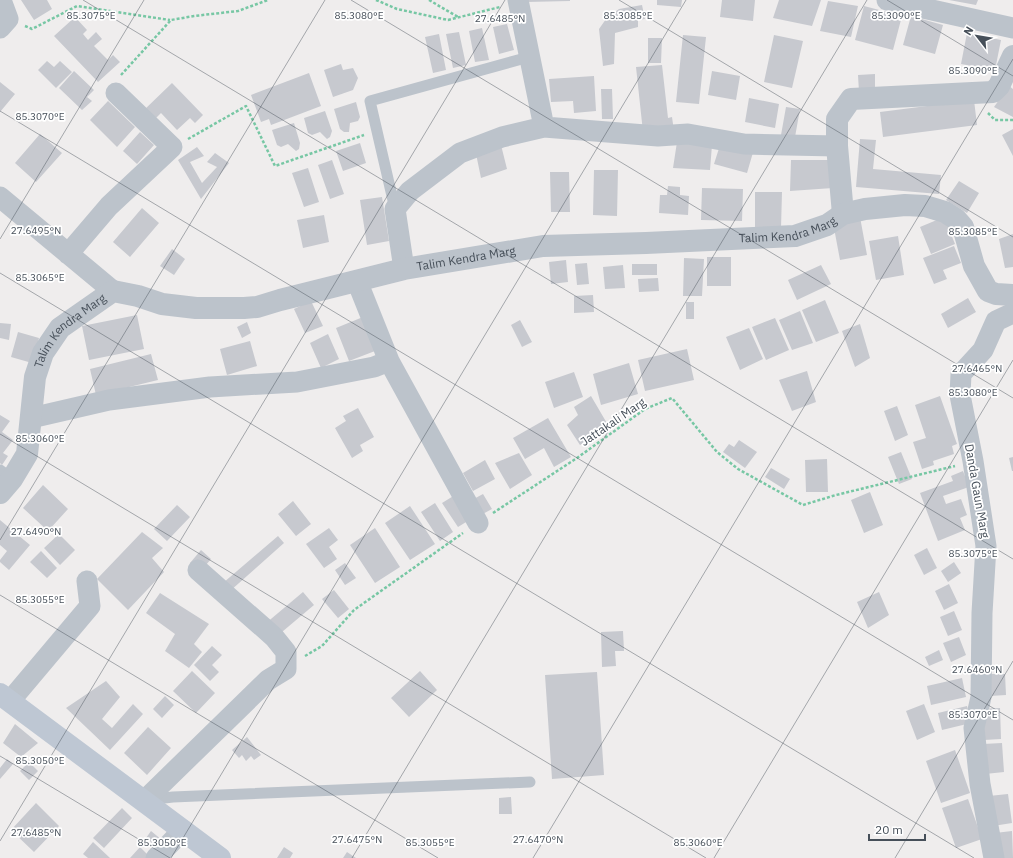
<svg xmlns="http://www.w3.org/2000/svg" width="1013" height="858" font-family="'IBM Plex Sans',sans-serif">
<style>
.building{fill:#c7c9cf}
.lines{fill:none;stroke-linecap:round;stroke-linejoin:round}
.path{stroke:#77c7a4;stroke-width:2.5;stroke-dasharray:3 2;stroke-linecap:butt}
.service{stroke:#bcc3cb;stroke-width:11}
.minor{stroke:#bcc3cb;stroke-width:21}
.tertiary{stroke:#bcc3cb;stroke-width:22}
.secondary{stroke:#bec7d3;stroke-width:22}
.ticks{fill:none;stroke:#464f59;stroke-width:1;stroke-opacity:0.45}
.labels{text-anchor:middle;stroke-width:3.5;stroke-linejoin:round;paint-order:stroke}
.street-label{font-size:12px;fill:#464f59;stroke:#fff}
.ticks-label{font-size:10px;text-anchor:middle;fill:#464f59;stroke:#fff;stroke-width:3.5;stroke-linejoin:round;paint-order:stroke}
</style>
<rect width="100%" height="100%" fill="#efeded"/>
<path class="building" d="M21,0H47L52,9L34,20Z
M525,0H570V1L526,2Z
M657,0H682L681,7L657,5Z
M722,0H755L753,21L720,17Z
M779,0H821L812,26L773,18Z
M949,0H978L976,5Z
M828,1L858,6L851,37L820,31Z
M642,5L645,19L638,20V27L615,33L614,64L603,66L599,29L606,19L619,9Z
M864,6L902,16L893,50L855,40Z
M911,16L943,25L935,54L903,45Z
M75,17L87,30L83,34L88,40L96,32L102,39L94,46L108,60L113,55L120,62L98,82L54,36Z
M507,24L514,50L499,54L493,27Z
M482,28L489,60L475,62L469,31Z
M459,32L466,65L453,68L446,34Z
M967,33L1001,40L995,70L961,64Z
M439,34L446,70L433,73L425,37Z
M683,35L706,37L699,104L676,102Z
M774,35L803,41L792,88L764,82Z
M648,38H662L661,63H648Z
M47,61L54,67L60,61L72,72L56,88L38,70Z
M341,64L343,70L353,68L358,78L353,90L333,97L324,70Z
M662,65L668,118L672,117L674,131L643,132L636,67Z
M74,71L94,90L87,97L92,101L82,110L59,88Z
M712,71L740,76L736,100L708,95Z
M309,73L321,106L271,125L269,119L261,122L251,95Z
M875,74V91L859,92L858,75Z
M594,76L596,111L574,113L573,101L551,102L549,79Z
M0,82L15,94L0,112Z
M172,83L203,115L195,123L190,118L177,130L161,113L153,121L143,111Z
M1009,86L1013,89V117L994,107Z
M601,89H612L613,119H602Z
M749,98L779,104L775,128L745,122Z
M974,100L977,125L883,137L880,112Z
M108,101L135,127L117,147L90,120Z
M356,102L360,117L358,121L350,123L349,132H344L340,129L334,109Z
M786,107L800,109L795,137L781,135Z
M325,111L332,131L330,137L327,139L320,132L312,135L308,133L304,118Z
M294,123L300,143L299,149L296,151L288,144L281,147L277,145L272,130Z
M1013,129V156L1002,135Z
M140,132L154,145L137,164L123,151Z
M40,134L62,153L36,182L15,163Z
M860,139L876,140L873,169L941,175L939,194L856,187Z
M500,141L507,169L481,178L475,149Z
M677,142L712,145L710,170L673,168Z
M721,142L754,149L747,173L714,164Z
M360,143L366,163L343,171L336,151Z
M197,147L204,156L190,162L202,183L217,167L207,162L215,153L229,163L201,199L178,160Z
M332,160L344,194L330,199L318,165Z
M791,160H832L833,188L790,191Z
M308,168L319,202L304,207L292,173Z
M594,170H618L617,216L593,215Z
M550,172H569L570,212H551Z
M959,181L979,193L967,213L946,200Z
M668,186L680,187V195L689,196L688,215L659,213L660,195H667Z
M702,188L743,189L742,221L701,220Z
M755,192H782L781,228L755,227Z
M382,197L389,241L367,245L360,200Z
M142,208L159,223L130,257L113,242Z
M324,215L329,242L303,248L297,220Z
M860,217L867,255L840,260L834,228Z
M944,217L955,244L931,254L920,227Z
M1013,234V267L1005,268L999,239Z
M898,236L904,275L876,280L869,241Z
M954,246L961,263L943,270L947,279L934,284L923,258Z
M172,249L185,259L174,275L160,266Z
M707,257H731V286H707Z
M684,258L704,259L702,296H683Z
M566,260L568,282L551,284L549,262Z
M587,263L589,284L577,285L575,264Z
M632,264H657V275H632Z
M623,265L625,288L605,289L603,267Z
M821,265L831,284L797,300L788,280Z
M658,278L659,291L639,292L638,279Z
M593,295L594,312L574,313V296Z
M968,298L976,312L948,328L941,314Z
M825,300L839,333L816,342L802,310Z
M311,301L323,326L305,333L294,309Z
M686,302H694V319H686Z
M800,311L813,343L792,350L779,320Z
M137,315L144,349L89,360L82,326Z
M363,317L375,351L349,361L336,328Z
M775,318L789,350L766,360L752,327Z
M520,320L532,342L522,347L511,325Z
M247,322L251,333L242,338L237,327Z
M0,323L11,324L9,340L0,338Z
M860,324L870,358L855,367L842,331Z
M749,328L763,359L740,370L726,337Z
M18,332L39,338L32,363L11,357Z
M328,334L339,359L321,368L310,343Z
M250,341L257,366L227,375L220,349Z
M687,349L694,380L645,391L638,360Z
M151,354L158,380L96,395L90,369Z
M629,363L638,394L601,405L593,374Z
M807,371L816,402L792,411L779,380Z
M574,372L583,397L554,408L545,382Z
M591,396L608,425L580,445L567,425L578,415L574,407Z
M940,396L957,444L952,446L954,454L933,461L934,465L922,469L913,442L926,438L915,405Z
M897,406L908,435L895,441L884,411Z
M358,408L374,437L360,445L363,451L352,458L335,428L346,421L343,416Z
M0,415L10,421L2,432L13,440L3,453L8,456L2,465L0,463Z
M548,418L571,457L554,467L544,448L525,459L513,438Z
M739,440L757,452L745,468L723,452L729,444L734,447Z
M901,452L912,479L899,484L888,457Z
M519,453L532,475L510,489L495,463Z
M1013,457V471H1012L1009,458Z
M827,459L828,492H806L805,460Z
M485,460L495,479L473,491L463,473Z
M771,468L790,479L784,489L765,477Z
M963,471L969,487L943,496L946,504L961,499L967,515L960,518L965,530L938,541L920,493L953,481L951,476Z
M43,485L68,509L48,531L23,508Z
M870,492L883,525L864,533L851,500Z
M483,494L492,509L479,516L470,501Z
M455,495L471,519L458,527L442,503Z
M293,501L311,524L296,536L278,514Z
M435,503L453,532L440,541L421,512Z
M177,505L190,517L167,541L154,529Z
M410,506L435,544L410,560L385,523Z
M0,520L30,545L9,570L0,562V560L7,551L0,545Z
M329,528L338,540L329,547L337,559L324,568L306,544Z
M375,528L400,567L375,583L350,545Z
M142,532L163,548L152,558L164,572L128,610L97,579Z
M59,534L75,550L60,565L44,548Z
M278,536L284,543L230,591L223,583Z
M927,548L937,568L924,575L914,555Z
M201,550L211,559L200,572L190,563Z
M41,551L57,568L47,578L30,562Z
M954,562L961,573L948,582L941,571Z
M345,563L356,578L345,585L335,570Z
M949,584L958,603L944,610L935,591Z
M334,590L349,609L338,618L322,599Z
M303,592L314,605L276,637L265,624Z
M879,592L889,615L868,628L857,602Z
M160,593L209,624L194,644L202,652L189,668L165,651L175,634L146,613Z
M954,611L962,630L948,636L940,617Z
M623,631L624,651H615L616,666L602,667L601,632Z
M959,637L966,655L951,662L943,643Z
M212,646L222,655L212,665L219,672L210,681L194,665Z
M939,650L943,660L929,666L925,657Z
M192,671L215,693L196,713L173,691Z
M420,671L437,690L409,717L391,698Z
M597,672L604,775L552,779L545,675Z
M989,674H1005L1006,695L990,696Z
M962,678L966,697L931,705L927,686Z
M106,681L120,697L102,719L112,728L133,704L143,714L110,750L66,708Z
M165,696L174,705L162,718L153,709Z
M924,704L935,732L917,740L906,711Z
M967,706L971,723L942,730L938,713Z
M1000,708L1001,739L984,740L982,709Z
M15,724L38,743L21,757L3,743Z
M148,727L171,748L147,775L124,753Z
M247,737L261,755L254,760L251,756L246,761L242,755L239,758L232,750Z
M1002,743L1004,772L985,774L983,744Z
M955,750L970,793L941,803L926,761Z
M7,759L13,764L0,779V768Z
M29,762L38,771L29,780L20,771Z
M1008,794L1012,823L993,826L989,796Z
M511,797L512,814H499V798Z
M968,799L982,839L956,848L942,808Z
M36,803L59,826L34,852L11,830Z
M122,808L132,818L104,848L93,838Z
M151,831L162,840L157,847L146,838Z
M1012,831L1013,858H998L995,833Z
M93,842L110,858H88L83,854Z
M140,847L150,857L148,858H130Z
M284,847L293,853L290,858H277Z
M347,852L356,858H343Z"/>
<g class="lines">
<path class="path" d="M376,0L397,9L448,20L500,7
M429,0L458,17
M25,26L32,29L77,6L170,20
M121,75L171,20L194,16L238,11L268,0
M988,113L995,120H1013
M188,139L246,106L275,166L364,135
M493,513L577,458L645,409L672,398L717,452L738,469L803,505L836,495L955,466
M305,656L322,646L354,610L463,533"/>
<path class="service" d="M395,209L370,101L529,57
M0,470L12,479
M147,800L173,797L530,782"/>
<path class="minor" d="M887,0L1013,28
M0,28L8,19L1,0
M544,127L658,136L688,134L744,144L837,146
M0,197L113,291
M68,254L109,206L172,147L116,93
M404,269L395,209L410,191L460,153L502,137L544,127L518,0
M389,361L478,523
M31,418L109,400L210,387L297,382L374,367L389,361L357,281
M10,701L90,606L87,581
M144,801L268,680L286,669V652L274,637L198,570
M156,858L183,830
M994,858L980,784L974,728L981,697L982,613L986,546L973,461L960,395L961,374L983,350L996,321L1013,313"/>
<g class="tertiary">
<path d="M843,214L837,146V119L851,99L993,92L999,86L1013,56"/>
<path id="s1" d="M0,493L12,479L27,454L35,377L43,353L60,328L113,291L138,296L162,304L196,308H244L257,307L280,300L404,269L543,246L646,243L795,236L827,225L843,214L865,209L905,205L925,206L945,212L956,219L963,227L974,266L988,291L996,294L1013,295"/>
</g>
<path class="secondary" d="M0,694L220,858"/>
</g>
<path class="ticks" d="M83,0L1013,559M351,0L1013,398M619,0L1013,237M887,0L1013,76M0,111L1013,720M0,239L144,0M0,273L974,858M0,434L706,858M0,540L325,0M0,595L438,858M0,756L170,858M0,841L505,0M171,858L686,0M352,858L867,0M533,858L1013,59M714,858L1013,360M895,858L1013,661"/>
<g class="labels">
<g class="street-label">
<text dy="4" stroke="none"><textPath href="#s1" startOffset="930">Talim Kendra Marg</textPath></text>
<text dy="4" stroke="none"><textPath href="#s1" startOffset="606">Talim Kendra Marg</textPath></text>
<text dy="4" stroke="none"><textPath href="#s1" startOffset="185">Talim Kendra Marg</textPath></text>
<text transform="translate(613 422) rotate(-34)" y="4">Jattakali Marg</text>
<text transform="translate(977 491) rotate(80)" y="4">Danda Gaun Marg</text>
</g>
</g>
<g class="ticks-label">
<text x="896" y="19">85.3090°E</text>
<text x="91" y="19">85.3075°E</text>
<text x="359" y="19">85.3080°E</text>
<text x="628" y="19">85.3085°E</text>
<text x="500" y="22">27.6485°N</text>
<text x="973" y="74">85.3090°E</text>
<text x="40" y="120">85.3070°E</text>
<text x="36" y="234">27.6495°N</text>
<text x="973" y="235">85.3085°E</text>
<text x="40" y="281">85.3065°E</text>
<text x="977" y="372">27.6465°N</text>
<text x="973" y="396">85.3080°E</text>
<text x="40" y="442">85.3060°E</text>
<text x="36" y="535">27.6490°N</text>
<text x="973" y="557">85.3075°E</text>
<text x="40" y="603">85.3055°E</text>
<text x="977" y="673">27.6460°N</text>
<text x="973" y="718">85.3070°E</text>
<text x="40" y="764">85.3050°E</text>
<text x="36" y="836">27.6485°N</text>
<text x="357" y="843">27.6475°N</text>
<text x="538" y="843">27.6470°N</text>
<text x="162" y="846">85.3050°E</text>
<text x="430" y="846">85.3055°E</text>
<text x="698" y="846">85.3060°E</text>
</g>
<g transform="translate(977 36) rotate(301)" stroke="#ffffff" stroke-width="3" paint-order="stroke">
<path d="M0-3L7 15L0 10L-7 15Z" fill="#464f59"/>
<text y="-6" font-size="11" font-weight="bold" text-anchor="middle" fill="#464f59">N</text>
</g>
<path d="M869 834v6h56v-6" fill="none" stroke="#464f59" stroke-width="2"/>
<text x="875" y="834" font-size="12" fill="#464f59" stroke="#ffffff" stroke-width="3" paint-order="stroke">20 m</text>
</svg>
